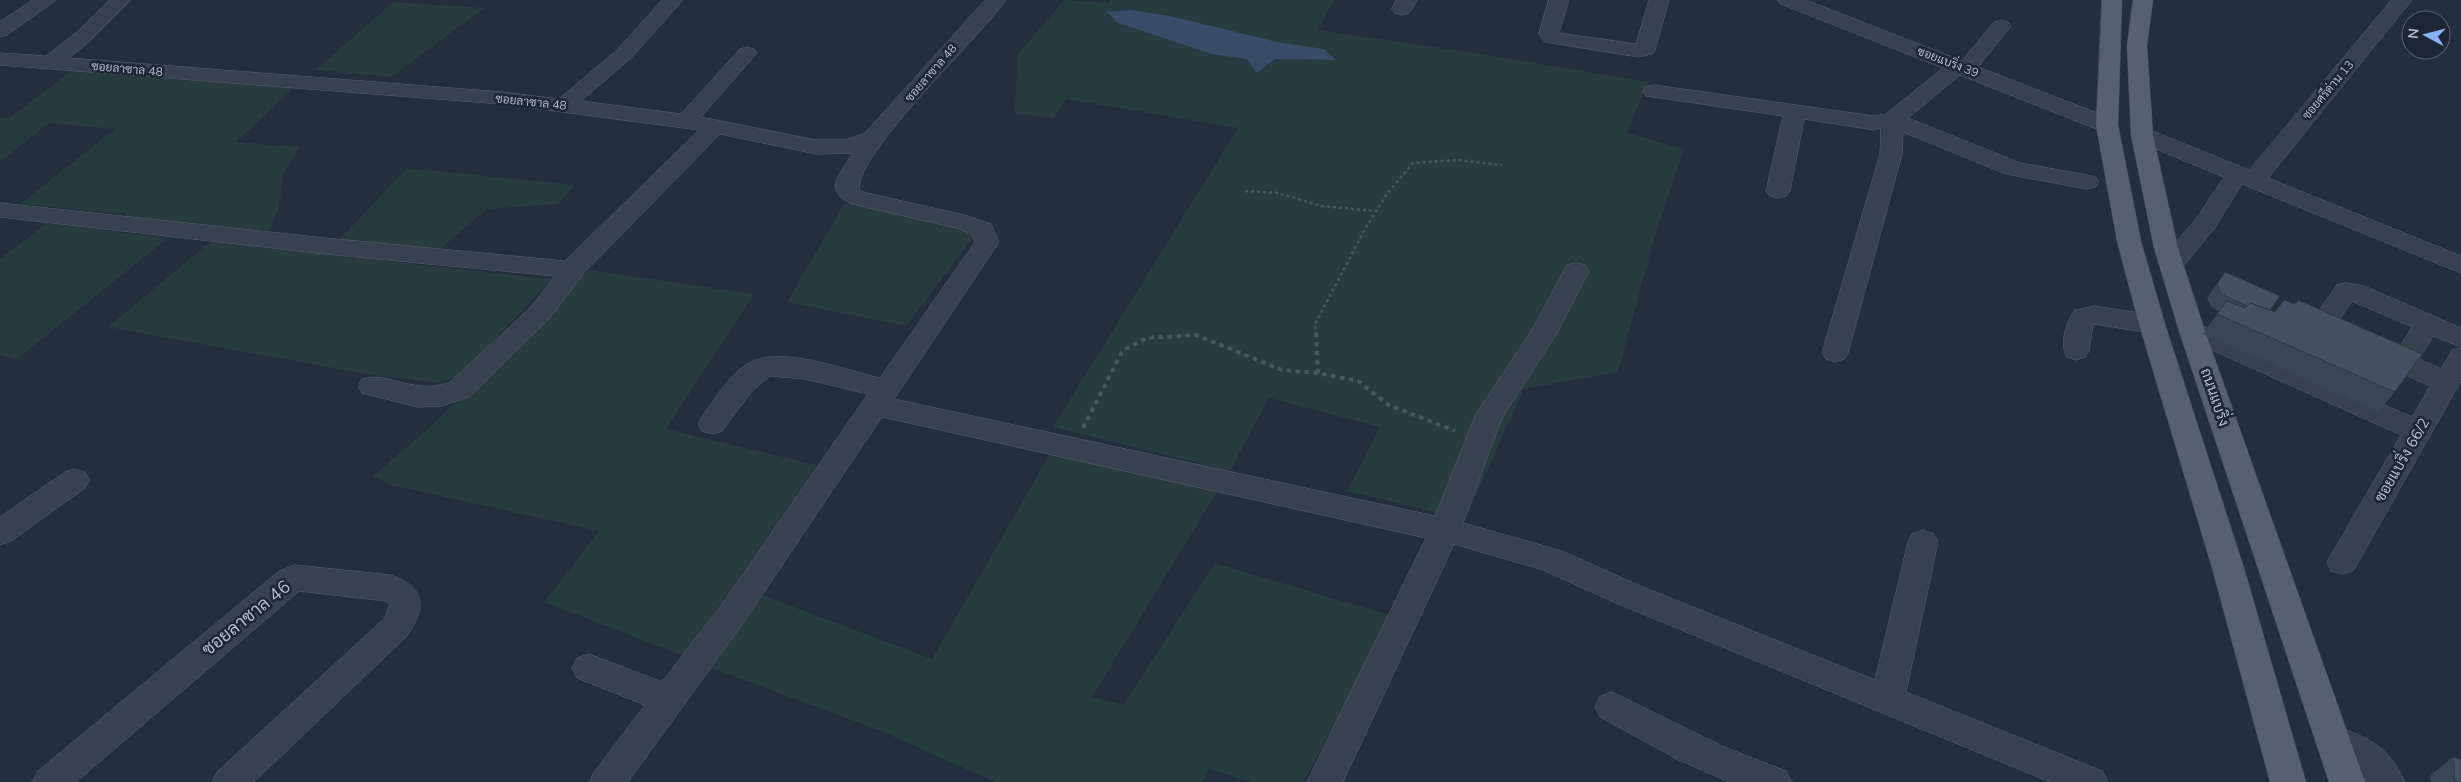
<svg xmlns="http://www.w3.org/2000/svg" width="2461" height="782" font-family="'Nunito Sans',Sarabun,sans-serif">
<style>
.green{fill:#263c3f;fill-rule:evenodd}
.water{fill:#394c67}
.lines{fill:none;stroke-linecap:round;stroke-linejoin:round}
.minor-casing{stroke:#565f6c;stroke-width:1}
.major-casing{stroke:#414a57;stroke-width:1}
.path-far1{stroke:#44595c;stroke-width:2.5;stroke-dasharray:3 3;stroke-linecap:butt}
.path{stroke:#44595c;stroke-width:4;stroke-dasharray:4.5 4.5;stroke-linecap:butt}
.minor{fill:#38414e;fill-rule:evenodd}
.major{fill:#56606e;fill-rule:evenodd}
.wall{fill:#3b4654}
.building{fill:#455162;stroke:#303945}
.labels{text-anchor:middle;stroke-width:5;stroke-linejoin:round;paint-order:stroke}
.far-street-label{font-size:12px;fill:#b4bcc9;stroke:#1d2633}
.street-label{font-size:15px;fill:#b4bcc9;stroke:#1d2633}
.near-street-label{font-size:18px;fill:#b4bcc9;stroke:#1d2633}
</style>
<rect width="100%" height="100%" fill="#242f3e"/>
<path class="green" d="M1064,0L1109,3L1111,0H1334L1318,30L1468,52L1648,82L1627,133L1684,149L1654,239L1618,372L1524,389L1465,519L1347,491L1380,427L1269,398L1230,471L1053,427L1238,128L1066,99L1054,118L1015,114L1017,55ZM1118,23L1324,49L1336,60L1247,59L1211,54Z
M393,2L484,8L391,77L316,70Z
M75,68L147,77L294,88L236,142L299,147L283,175L279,208L269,231L128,218L124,214L20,204L115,129L49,123L0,162V118L8,119Z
M407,168L575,185L558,204L487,209L440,249L339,240Z
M844,204L965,227L974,236L906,326L787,302Z
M47,223L168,238L17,359L0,355V259Z
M210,242L552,279L462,374L441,383L372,375L108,327Z
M589,270L754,294L666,429L817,465L684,656L544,602L599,531L391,485L373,476L429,428Z
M1051,452L1217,492L1092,697L1123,705L1215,563L1396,617L1303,782H1252L1208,769L1202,782H995L881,731L712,668L762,595L932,659Z"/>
<path class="water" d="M1130,10L1170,16L1277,42L1324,49L1336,60L1275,59L1257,73L1247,59L1211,54L1118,23L1107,12Z"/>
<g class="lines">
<defs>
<path id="minor" d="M33,0H56L7,35L0,37V22Z
M110,0H131L90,41L69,58L502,92L559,99L617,50L662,0H683L631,58L581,101L681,114L740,49L747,47L754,49L757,53L701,117L816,140H846L865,133L985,0H1006C980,38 856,152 859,190L867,193L964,215L991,224L999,242L894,399L1435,516L1475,416L1532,330L1567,265L1576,263L1585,265L1589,271L1557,333L1502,418L1463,523L1562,551L1638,585L1875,680L1908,542L1912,534L1923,530L1934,534L1938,542L1906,692L2102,771L2108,782H2050L1616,603L1543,570L1454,544L1343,782H1307L1426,538L882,417L741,626L628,782H589L595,771L645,705L577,678L572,668L577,658L589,654L662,682L719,608L868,394L805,379L770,376L752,391L722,431L712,434L702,431L698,424L702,417C715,399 728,376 747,364C779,344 845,370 880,378L975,242L972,234L957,228L852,204C821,191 841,172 853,153L816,154L720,134L585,272L548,320L470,396L442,406L418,407L362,393L358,386L362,379C390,371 414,396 450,382L530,308L555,276L325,254L0,217V203L325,238L565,261L699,130L502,104L0,65V53L46,56L76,33Z
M1397,0H1417L1409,13L1402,15L1395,13L1392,9Z
M1549,0H1569L1559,33L1636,44L1649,0H1669L1655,50L1652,54L1639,57L1545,42L1539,34Z
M1778,0H1806L1962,61L1994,22L2001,20L2008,22L2011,26L1978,67L2115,120L2118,125L2115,130L2107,132L2099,130L1960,75L1908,118L2020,163L2087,175L2095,177L2099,182L2095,187L2087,189L2006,174L1903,132L1902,154L1848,353L1844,359L1835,362L1826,359L1822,353L1880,154L1881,128L1874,130L1804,119L1790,191L1786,196L1778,198L1770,196L1766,191L1783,116L1654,97L1646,96L1643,91L1646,86L1654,85L1874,116L1886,114L1943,68L1781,4Z
M2392,0H2412L2268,178L2461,256V273L2242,184L2214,229L2180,270L2171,272L2162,270L2159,264L2162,258L2196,219L2224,177L2134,140L2131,135L2134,130L2142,128L2150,130L2249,170Z
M2346,283L2364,286L2461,328V347L2433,336L2419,359L2441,369L2452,350L2461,348V381L2353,571L2342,574L2331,571L2327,562L2401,435L2183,337L2179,331L2183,325L2192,322L2201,325L2412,417L2430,386L2369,358L2365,352L2369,346L2378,343L2398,350L2412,327L2352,301L2337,323L2350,330L2354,336L2350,342C2334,347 2317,339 2309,325L2337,285Z
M2095,306L2152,315L2161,318L2165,324L2161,330L2152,333L2093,324L2089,351L2085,357L2076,360L2067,357C2059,344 2066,323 2074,311Z
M75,469L85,472L90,480L85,488L11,541L0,545V517L65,472Z
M295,565L390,575C426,587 427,607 407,636L254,782H212L218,771L385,618L390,604L386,601L299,591L76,782H32L38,771L278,572Z
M1612,692L1724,747L1786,771L1792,782H1729L1679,760L1600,717L1595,707L1600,697Z
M2335,726C2371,739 2388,746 2405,782H2367L2358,769L2323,752L2318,741L2323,730Z"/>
<path id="major" d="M2102,0H2122L2118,125L2141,241L2165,324L2244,568L2306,782H2270L2212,568L2139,324L2117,241L2096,125Z
M2133,0H2153L2147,46L2153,135L2178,248L2205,331L2365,782H2329L2179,331L2154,248L2131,135L2127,46Z"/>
</defs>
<use href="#minor" class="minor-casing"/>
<use href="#major" class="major-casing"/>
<path class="path-far1" d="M1245,191L1278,193L1322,206L1377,211
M1316,335L1315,324L1364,231L1386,195L1413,163L1458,160L1502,165"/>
<path class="path" d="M1316,333L1318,373
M1083,428L1123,350L1147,338L1196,335L1282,370L1318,373L1358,381L1389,405L1455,431"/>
<use href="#minor" class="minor"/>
<use href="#major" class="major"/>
</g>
<path class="wall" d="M2217,284L2270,311L2395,392L2378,412L2203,334L2219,311L2212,308L2207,298Z
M2453,757L2461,782H2431L2430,776Z"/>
<path class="building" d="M2225,272L2280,296L2270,310L2250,303L2247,306L2221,294L2217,284Z
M2284,300L2295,304L2298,300L2422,354L2395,392L2217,314L2227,301L2245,308L2250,303L2275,312Z
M2453,757L2461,760V782H2455Z"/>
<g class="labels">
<g class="far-street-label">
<text transform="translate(1948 62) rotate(21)" y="4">ซอยแบริ่ง 39</text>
<text transform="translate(127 69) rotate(5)" y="4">ซอยลาซาล 48</text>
<text transform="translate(931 73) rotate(-49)" y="4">ซอยลาซาล 48</text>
<text transform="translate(2328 90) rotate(-50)" y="4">ซอยศรีด่าน 13</text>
<text transform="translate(531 102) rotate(6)" y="4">ซอยลาซาล 48</text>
</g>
<g class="street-label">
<text transform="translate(2215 397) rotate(71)" y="5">ถนนแบริ่ง</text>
<text transform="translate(2402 460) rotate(-60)" y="5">ซอยแบริ่ง 66/2</text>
</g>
<g class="near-street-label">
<text transform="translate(246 618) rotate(-39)" y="6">ซอยลาซาล 46</text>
</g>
</g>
<g transform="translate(2426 35) rotate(277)"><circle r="24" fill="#1d2633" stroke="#59626f"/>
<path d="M0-4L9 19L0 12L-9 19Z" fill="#8ab4f8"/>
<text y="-8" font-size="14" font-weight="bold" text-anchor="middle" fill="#b4bcc9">N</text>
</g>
</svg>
